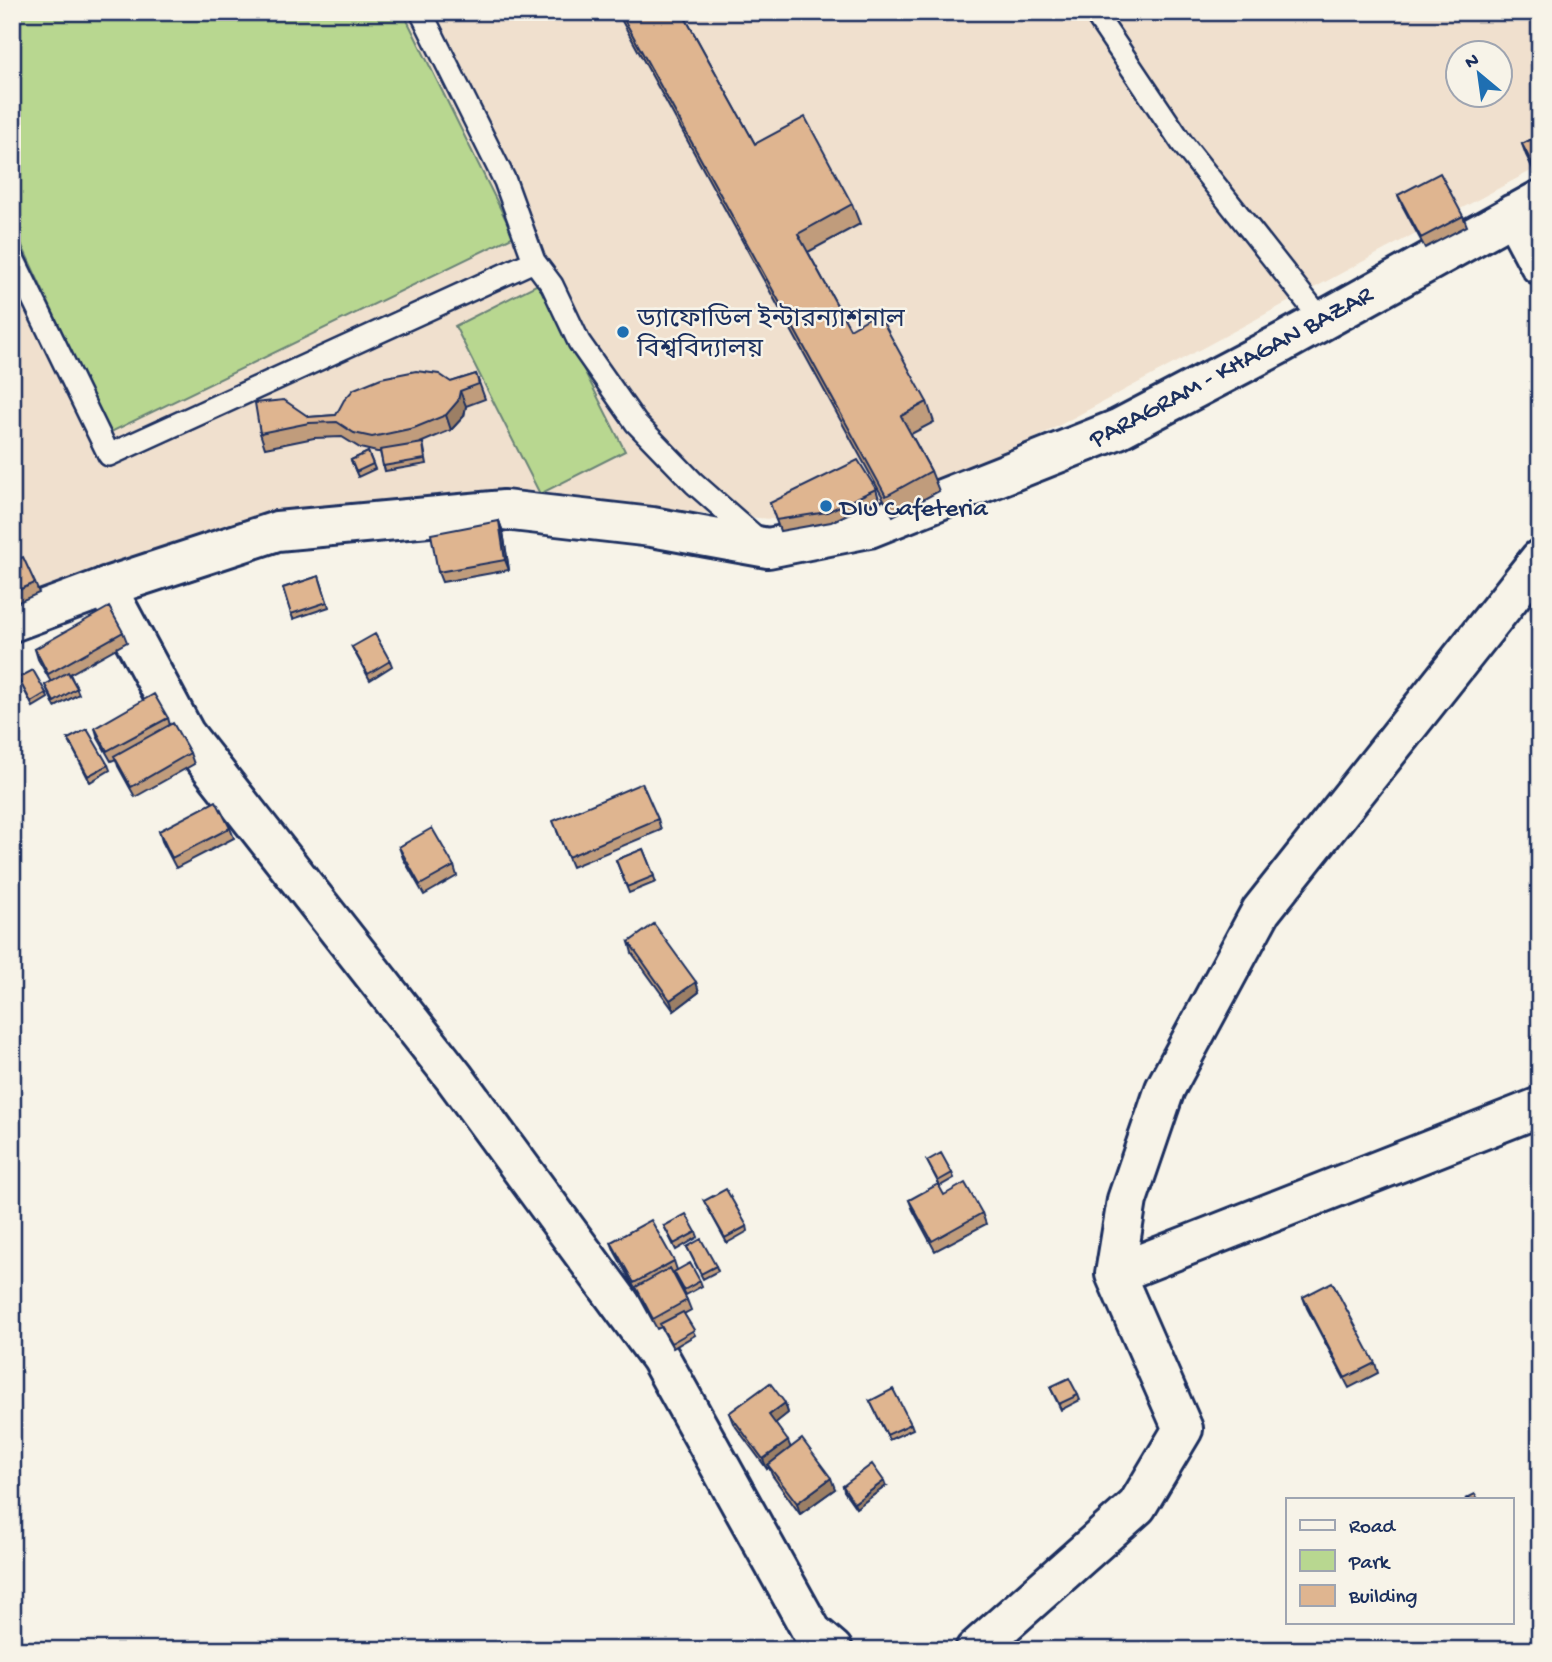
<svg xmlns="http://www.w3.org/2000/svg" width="1552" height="1662" font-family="'Gochi Hand','Noto Sans Bengali',sans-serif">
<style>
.built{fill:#f0e0ce;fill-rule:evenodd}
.green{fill:#b8d790;stroke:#6a8377;stroke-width:2}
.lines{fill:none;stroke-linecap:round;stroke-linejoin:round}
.lane-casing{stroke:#1b2f5e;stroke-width:26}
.street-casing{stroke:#1b2f5e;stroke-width:44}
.secondary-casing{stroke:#1b2f5e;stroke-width:44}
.lane{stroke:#f7f3e8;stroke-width:21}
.street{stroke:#f7f3e8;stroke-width:38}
.secondary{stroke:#f7f3e8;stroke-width:38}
.wall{fill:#c09c7c;stroke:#1b2f5e;stroke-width:2}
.shaded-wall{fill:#9c7f65;stroke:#1b2f5e;stroke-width:2}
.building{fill:#dfb590;stroke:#1b2f5e;stroke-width:2}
.poi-dot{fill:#1f6fb2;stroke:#f7f3e8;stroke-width:2.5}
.labels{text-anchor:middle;stroke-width:5;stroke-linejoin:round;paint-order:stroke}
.poi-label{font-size:26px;fill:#1b2f5e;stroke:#f7f3e8;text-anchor:start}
.street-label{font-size:26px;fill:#1b2f5e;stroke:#f7f3e8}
</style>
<rect width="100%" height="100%" fill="#f7f3e8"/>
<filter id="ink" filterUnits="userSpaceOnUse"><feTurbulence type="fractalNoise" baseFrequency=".0143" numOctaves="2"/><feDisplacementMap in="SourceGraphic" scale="14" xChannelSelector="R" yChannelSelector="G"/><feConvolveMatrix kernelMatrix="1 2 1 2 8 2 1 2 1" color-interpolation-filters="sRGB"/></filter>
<g filter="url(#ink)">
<path class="built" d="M12,12H1540V166L869,528L529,497L12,605ZM1458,52H1500V94H1458Z"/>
<path class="green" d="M12,12H403L514,236L109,433L12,224Z
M540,283L625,451L540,494L455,326Z"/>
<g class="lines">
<defs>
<path id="lane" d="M421,12L505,181L534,261L552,285L579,342L636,423L694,483L761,542
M1094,12L1182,143L1321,319
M12,256L109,455L534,261"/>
<path id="street" d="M1513,214L1540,265
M106,587L185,734L454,1077L660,1358L812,1632L833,1650
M1115,1274L1127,1200L1165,1089L1261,911L1540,559
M975,1650L1137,1506L1183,1429L1115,1274L1540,1107"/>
<path id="secondary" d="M12,622L106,587L277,531L504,510L652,527L768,548L869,528L1118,429L1282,343L1540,200"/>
</defs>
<use href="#lane" class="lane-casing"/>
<use href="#street" class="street-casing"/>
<use href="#secondary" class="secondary-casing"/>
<use href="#lane" class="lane"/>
<use href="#street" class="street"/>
<use href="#secondary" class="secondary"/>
</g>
<path class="wall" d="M617,12H682L755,144L852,204L860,224L808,252L850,329L927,402L934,422L911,434L931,471L939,491L893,516Z
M1540,135V179H1538L1526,155L1522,144Z
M1398,195L1463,216L1467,226L1425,248L1402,205Z
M476,374L485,399L466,406L464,416L451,430L420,443H423L424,448L427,464L385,471L380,452H377L360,448L342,437L314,438L265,448L260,433L309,417L336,415L451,382Z
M368,452L375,469L358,477L351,460Z
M876,489L879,499L831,522L780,531L770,503Z
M499,521L503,532L509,570L442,582L438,572Z
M12,562L35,583L39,593L12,605Z
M319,576L329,607L293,619L283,588Z
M123,632L127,642L70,674L79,694L55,707L45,685L51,682L38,659L35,649Z
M352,647L390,661L392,666L370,680Z
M18,678L46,693L48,698L33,707Z
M168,718L170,725L190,753L194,764L135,797L118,766L116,759L111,761L98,738L95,728Z
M68,739L108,765L110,770L90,782Z
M658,819L661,830L572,867L557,831Z
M230,828L234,838L176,868L162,841L159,831Z
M399,847L454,866L457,876L424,895L403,858Z
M643,849L656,882L629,893L616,860Z
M629,942L696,982L699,992L674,1011L632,953Z
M927,1161L952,1173L954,1178L940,1186Z
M944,1195L982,1213L986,1224L935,1251L913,1210L909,1200Z
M704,1201L747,1226L748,1231L727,1243Z
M664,1226L696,1232L698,1237L676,1250Z
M611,1242L674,1261L677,1270L700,1281L702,1286L686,1295L674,1273L673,1274L687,1300L691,1310L684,1314L695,1335L673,1348L661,1327L657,1329L615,1252Z
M687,1247L716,1266L718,1271L703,1279Z
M1303,1297L1375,1363L1378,1373L1349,1388L1307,1308Z
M1050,1387L1078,1395L1080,1400L1061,1410Z
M870,1401L911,1424L913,1429L889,1440Z
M785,1403L788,1413L775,1423L791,1448L835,1489L800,1514L772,1475L769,1467L767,1469L733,1423L729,1413Z
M843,1486H886L856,1508L844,1491Z"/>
<path class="shaded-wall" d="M460,391L466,406L464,416L451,430L446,415Z
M499,521L503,532L509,570L505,560Z
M696,982L699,992L674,1011L670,1000Z
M785,1403L788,1413L773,1425L769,1415Z
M788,1441L792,1451L768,1465L769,1467L767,1469L763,1459Z
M831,1478L835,1489L800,1514L797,1503Z
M884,1481L886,1486L856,1508L854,1503Z"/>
<path class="building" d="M620,12H682L755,144L805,117L852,204L798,234L850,329L878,313L927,402L901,416L931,471L886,496Z
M1540,135V166L1535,169L1522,144Z
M1440,173L1463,216L1421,238L1398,195Z
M416,371L439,374L451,382L476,374L479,384L460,391L458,401L446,415L414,428L372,437L354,433L337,422L309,423L260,433L255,403L284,400L309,417L336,415L344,400L354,389L381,378Z
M423,443L425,459L383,466L380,450Z
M368,452L373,464L356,472L351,460Z
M858,460L876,489L827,512L776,520L770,503Z
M499,521L505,560L438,572L431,534Z
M23,557L35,583L12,593V562Z
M319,576L327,602L291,614L283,588Z
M109,607L123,632L48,674L35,649Z
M375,634L390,661L368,674L352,647Z
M33,670L46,693L31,702L18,678Z
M68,672L77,688L54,702L45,685Z
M154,694L168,718L107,751L95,728Z
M173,723L190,753L131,787L114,756Z
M87,729L108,765L88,776L68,739Z
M642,783L658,819L568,857L553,821Z
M216,801L230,828L172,858L159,831Z
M432,828L454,866L420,885L399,847Z
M643,849L654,876L627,887L616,860Z
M654,924L696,982L670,1000L629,942Z
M941,1153L952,1173L938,1181L927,1161Z
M965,1183L982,1213L932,1241L909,1200L938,1184L944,1195Z
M726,1189L747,1226L725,1238L704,1201Z
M686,1214L696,1232L674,1244L664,1226Z
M651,1220L674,1261L634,1283L611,1242Z
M701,1239L716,1266L701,1274L687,1247Z
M690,1263L700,1281L684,1290L674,1272Z
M670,1268L687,1300L653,1319L636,1287Z
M1332,1282L1375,1363L1345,1378L1303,1297Z
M683,1312L694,1330L671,1343L660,1324Z
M1069,1378L1078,1395L1059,1404L1050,1387Z
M770,1383L785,1403L769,1415L788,1441L763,1459L729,1413Z
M893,1389L911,1424L887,1435L870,1401Z
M802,1439L831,1478L797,1503L768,1465Z
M872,1464L884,1481L854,1503L843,1486Z
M1475,1494L1478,1499H1465Z"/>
</g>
<g class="poi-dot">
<circle cx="623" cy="332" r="7"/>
<circle cx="826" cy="506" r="7"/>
</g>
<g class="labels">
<g class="poi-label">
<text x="637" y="326">ড্যাফোডিল ইন্টারন্যাশনাল<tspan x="637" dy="30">বিশ্ববিদ্যালয়</tspan></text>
<text x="840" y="515">DIU Cafeteria</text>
</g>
<g class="street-label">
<text transform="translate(1230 365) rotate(-28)" y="9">PARAGRAM - KHAGAN BAZAR</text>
</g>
</g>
<rect width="1552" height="1662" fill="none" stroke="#f7f3e8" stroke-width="42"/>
<rect x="21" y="21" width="1510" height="1620" fill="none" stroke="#1b2f5e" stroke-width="2.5" filter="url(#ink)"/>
<rect x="1286" y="1498" width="228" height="126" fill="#f7f3e8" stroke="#9fa5b1" stroke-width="2"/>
<rect x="1300" y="1520" width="35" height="10" fill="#f7f3e8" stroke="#9fa5b1" stroke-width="2"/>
<text x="1349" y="1532" font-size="21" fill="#1b2f5e">Road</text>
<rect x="1300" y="1550" width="35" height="21" fill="#b8d790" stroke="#9fa5b1" stroke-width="2"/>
<text x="1349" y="1568" font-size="21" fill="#1b2f5e">Park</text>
<rect x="1300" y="1585" width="35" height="21" fill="#dfb590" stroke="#9fa5b1" stroke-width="2"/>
<text x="1349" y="1602" font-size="21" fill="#1b2f5e">Building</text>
<g transform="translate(1479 74) rotate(331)"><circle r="33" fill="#f7f3e8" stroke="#9fa5b1" stroke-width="2"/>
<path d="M0-5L12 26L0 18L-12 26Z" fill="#1f6fb2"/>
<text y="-10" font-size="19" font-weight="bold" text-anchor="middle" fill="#1b2f5e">N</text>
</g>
</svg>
